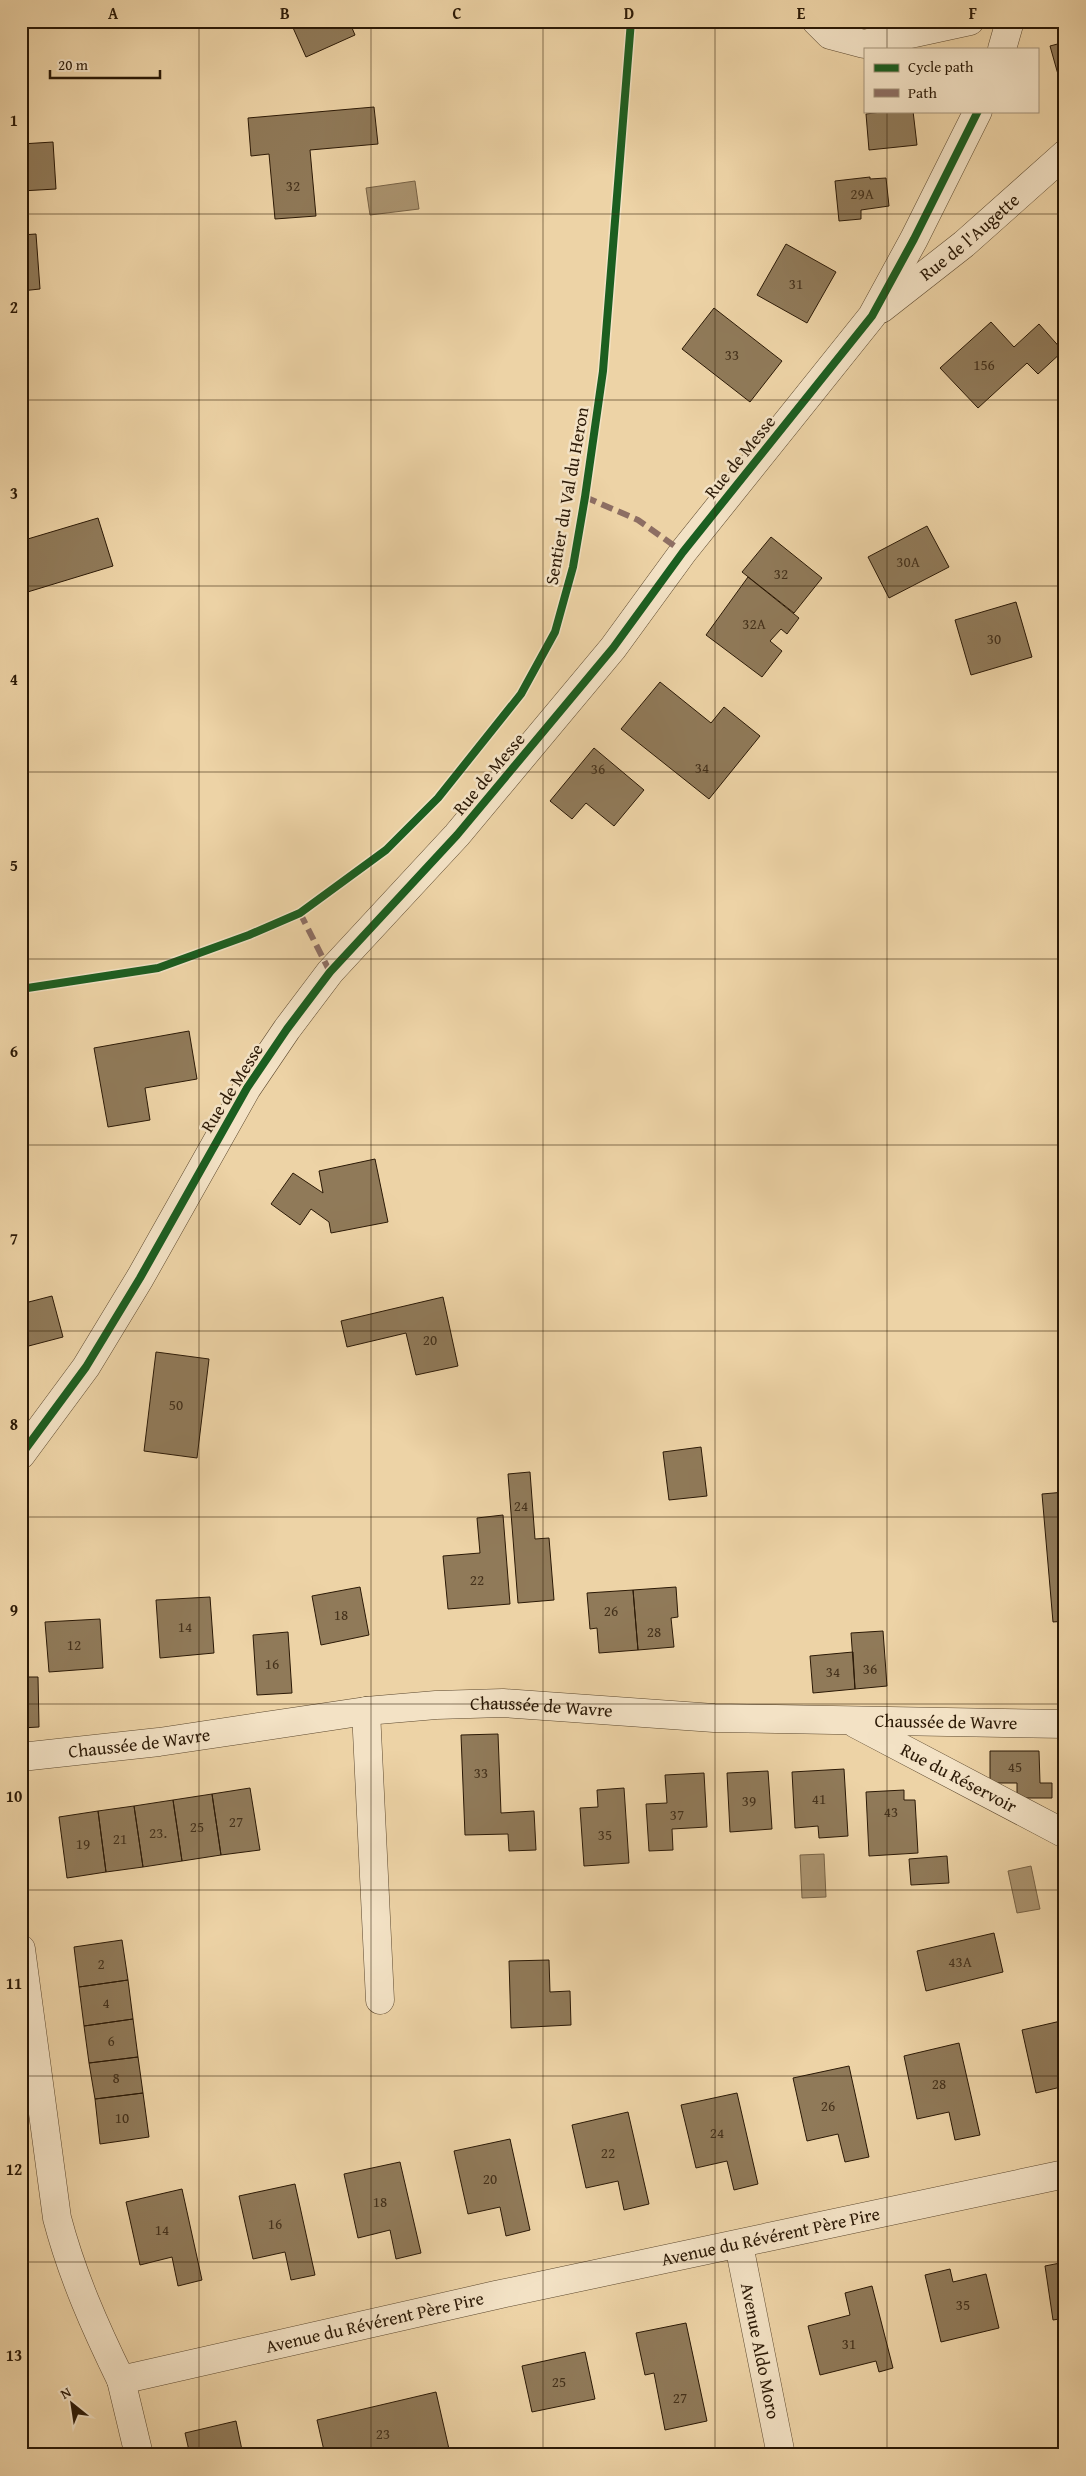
<svg xmlns="http://www.w3.org/2000/svg" width="1086" height="2476" font-family="'Gentium Book Plus',serif">
<style>
.water{fill:#ab9470;stroke:#786346}
.building{fill:#907a59;stroke:#2b1906}
.lines{fill:none;stroke-linecap:round;stroke-linejoin:round}
.minor-casing{stroke:#5c482e;stroke-width:29}
.minor{stroke:#f3e2c5;stroke-width:28}
.quiet{stroke:#8d6e63;stroke-width:6;stroke-dasharray:12 6;stroke-linecap:butt}
.cycleway-casing{stroke:#f3e2c5;stroke-width:11}
.cycleway{stroke:#1b5e20;stroke-width:8}
.grid{fill:none;stroke:#2b1906;stroke-width:1;stroke-opacity:0.55}
.labels{text-anchor:middle;stroke-width:5;stroke-linejoin:round;paint-order:stroke}
.number-label{font-size:15px;fill:#44311b}
.street-label{font-size:18px;fill:#2b1906;stroke:#f3e2c5}
.neatline{fill:none;stroke:#2b1906;stroke-width:2}
.grid-label{font-size:16px;text-anchor:middle;font-weight:bold;fill:#2b1906}
</style>
<rect width="100%" height="100%" fill="#edd3a6"/>
<filter id="stains"><feTurbulence type="fractalNoise" baseFrequency=".004" numOctaves="4"/><feColorMatrix values="0 0 0 0 .2 0 0 0 0 .09 0 0 0 0 .02 0 0 0 .5 -.17"/></filter>
<radialGradient id="worn" r=".72"><stop offset=".6" stop-color="#630" stop-opacity="0"/><stop offset="1" stop-color="#630" stop-opacity=".3"/></radialGradient>
<path class="water" d="M415,181L419,209L370,215L366,188Z
M824,1854L826,1897L802,1898L800,1855Z
M1031,1866L1040,1909L1017,1913L1008,1871Z"/>
<path class="building" d="M290,21H349L355,35L306,57Z
M1065,42V84L1061,85L1050,46Z
M374,107L378,144L310,150L316,216L275,219L269,154L251,156L248,118Z
M889,111H913L917,145L869,150L866,114Z
M53,142L56,189L21,191V144Z
M870,177V179L886,178L889,206L861,210V219L839,221L835,181Z
M36,234L40,289L21,291V235Z
M786,244L836,272L807,323L757,295Z
M714,308L782,361L750,402L682,349Z
M991,322L1014,347L1039,324L1063,351L1038,374L1027,363L978,408L940,368Z
M98,518L113,566L21,594V541Z
M927,526L949,567L889,598L868,557Z
M771,537L822,578L794,613L742,572Z
M748,577L799,618L787,634L781,629L770,641L782,651L762,677L706,635Z
M1016,602L1032,657L971,675L955,620Z
M660,682L711,723L724,707L760,736L709,799L621,729Z
M594,748L644,790L614,826L586,803L572,819L550,801Z
M189,1031L197,1079L145,1088L150,1120L108,1127L94,1048Z
M375,1159L388,1222L331,1233L329,1222L311,1209L300,1225L271,1204L293,1173L323,1193L319,1171Z
M52,1296L63,1337L21,1348V1304Z
M443,1297L458,1366L416,1375L406,1333L347,1347L341,1321Z
M156,1352L209,1359L197,1458L144,1451Z
M701,1447L707,1496L669,1500L663,1452Z
M530,1472L535,1539L549,1538L554,1600L518,1603L508,1474Z
M1065,1492V1621L1053,1622L1042,1494Z
M503,1515L510,1604L448,1609L443,1556L480,1553L477,1518Z
M360,1587L369,1635L321,1645L312,1596Z
M676,1587L678,1617L671,1618L674,1647L638,1650L633,1590Z
M633,1590L638,1650L599,1653L597,1628L590,1629L587,1593Z
M210,1597L214,1653L160,1658L156,1600Z
M100,1619L103,1668L49,1672L45,1622Z
M883,1631L887,1686L855,1689L851,1633Z
M288,1632L292,1693L257,1695L253,1635Z
M853,1652L855,1689L813,1693L810,1656Z
M21,1677H38L39,1727L21,1728Z
M498,1734L501,1813L534,1811L536,1850L509,1851L508,1834L465,1835L461,1735Z
M990,1751H1039L1040,1783H1052V1798H1017V1783H990Z
M844,1769L848,1836L819,1838L818,1826L795,1828L792,1772Z
M768,1771L772,1829L730,1832L727,1773Z
M704,1773L707,1827L672,1829L673,1850L649,1851L646,1804L667,1803L665,1775Z
M250,1788L260,1850L221,1855L212,1794Z
M624,1788L629,1863L584,1866L580,1808L598,1807L597,1790Z
M904,1790V1800H915L918,1853L869,1856L866,1792Z
M212,1794L221,1855L182,1861L173,1800Z
M173,1800L182,1861L143,1867L134,1806Z
M134,1806L143,1867L106,1872L98,1811Z
M98,1811L106,1872L67,1878L59,1817Z
M947,1856L949,1883L911,1885L909,1859Z
M994,1933L1003,1972L926,1991L917,1951Z
M122,1940L128,1980L79,1987L74,1947Z
M549,1960L550,1992L570,1991L571,2025L511,2028L509,1961Z
M128,1980L133,2019L84,2026L79,1987Z
M133,2019L138,2057L89,2063L84,2026Z
M1065,2020V2086L1036,2093L1022,2030Z
M959,2043L980,2135L955,2140L949,2112L917,2119L904,2056Z
M138,2057L143,2093L95,2099L89,2063Z
M849,2066L869,2157L845,2162L838,2134L807,2141L793,2078Z
M143,2093L149,2137L100,2144L95,2099Z
M737,2093L758,2184L734,2190L727,2161L696,2168L681,2105Z
M628,2112L649,2204L624,2210L618,2181L586,2188L572,2125Z
M510,2139L530,2230L506,2236L500,2207L468,2214L454,2151Z
M400,2162L421,2253L396,2259L390,2230L358,2238L344,2174Z
M295,2184L315,2275L291,2280L285,2252L253,2259L239,2196Z
M182,2189L202,2280L178,2286L172,2257L140,2265L126,2202Z
M1065,2262V2318L1053,2320L1045,2266Z
M950,2269L953,2282L986,2274L999,2328L941,2342L925,2275Z
M872,2286L893,2368L879,2372L876,2361L820,2375L808,2326L850,2315L845,2293Z
M686,2323L707,2421L665,2430L654,2373L645,2375L636,2333Z
M585,2352L595,2399L532,2412L522,2366Z
M436,2392L449,2449L424,2455H325L317,2420Z
M236,2421L243,2455H190L185,2433Z"/>
<g class="lines">
<defs>
<g id="minor">
<path d="M816,21L830,35L864,44L970,21"/>
<path d="M1002,49L1010,21"/>
<path id="s1" d="M881,309L964,244L1065,154"/>
<path d="M21,1455L86,1367L140,1278L247,1088L287,1029L330,972L457,835L613,648L683,552L872,316L914,239L978,111"/>
<path d="M366,1711L380,2000"/>
<path id="s2" d="M856,1724L1065,1834"/>
<path id="s3" d="M21,1757L159,1742L366,1711L436,1705L503,1703L714,1718L1065,1724"/>
<path id="s4" d="M21,1949L57,2218C72,2275 95,2327 121,2380L496,2295L1065,2174"/>
<path id="s5" d="M739,2245L781,2455"/>
<path d="M121,2380L139,2455"/>
</g>
</defs>
<use href="#minor" class="minor-casing"/>
<use href="#minor" class="minor"/>
<path class="quiet" d="M585,497L638,520L683,552
M300,913L330,972"/>
<defs>
<path id="cycleway" d="M21,989L158,968L249,935L300,913L386,850L438,798L521,694L555,632L573,567L585,497L603,371L631,21
M21,1455L86,1367L140,1278L247,1088L287,1029L330,972L457,835L613,648L683,552L872,316L914,239L978,111"/>
</defs>
<use href="#cycleway" class="cycleway-casing"/>
<use href="#cycleway" class="cycleway"/>
</g>
<path class="grid" d="M199,21V2455M371,21V2455M543,21V2455M715,21V2455M887,21V49M887,111V2455M21,214H1065M21,400H1065M21,586H1065M21,772H1065M21,959H1065M21,1145H1065M21,1331H1065M21,1517H1065M21,1704H1065M21,1890H1065M21,2076H1065M21,2262H1065"/>
<g class="labels">
<g class="number-label">
<text x="293" y="191">32</text>
<text x="862" y="199">29A</text>
<text x="796" y="289">31</text>
<text x="732" y="360">33</text>
<text x="984" y="370">156</text>
<text x="908" y="567">30A</text>
<text x="781" y="579">32</text>
<text x="754" y="629">32A</text>
<text x="994" y="644">30</text>
<text x="702" y="773">34</text>
<text x="598" y="774">36</text>
<text x="430" y="1345">20</text>
<text x="176" y="1410">50</text>
<text x="521" y="1511">24</text>
<text x="477" y="1585">22</text>
<text x="611" y="1616">26</text>
<text x="341" y="1620">18</text>
<text x="185" y="1632">14</text>
<text x="654" y="1637">28</text>
<text x="74" y="1650">12</text>
<text x="272" y="1669">16</text>
<text x="870" y="1674">36</text>
<text x="833" y="1677">34</text>
<text x="1015" y="1772">45</text>
<text x="481" y="1778">33</text>
<text x="819" y="1804">41</text>
<text x="749" y="1806">39</text>
<text x="891" y="1817">43</text>
<text x="677" y="1820">37</text>
<text x="236" y="1827">27</text>
<text x="197" y="1832">25</text>
<text x="158" y="1838">23.</text>
<text x="605" y="1840">35</text>
<text x="120" y="1844">21</text>
<text x="83" y="1849">19</text>
<text x="960" y="1967">43A</text>
<text x="101" y="1969">2</text>
<text x="106" y="2008">4</text>
<text x="111" y="2046">6</text>
<text x="116" y="2083">8</text>
<text x="939" y="2089">28</text>
<text x="828" y="2111">26</text>
<text x="122" y="2123">10</text>
<text x="717" y="2138">24</text>
<text x="608" y="2158">22</text>
<text x="490" y="2184">20</text>
<text x="380" y="2207">18</text>
<text x="275" y="2229">16</text>
<text x="162" y="2235">14</text>
<text x="963" y="2310">35</text>
<text x="849" y="2349">31</text>
<text x="559" y="2387">25</text>
<text x="680" y="2403">27</text>
<text x="383" y="2439">23</text>
</g>
<g class="street-label">
<text dy="6" stroke="none"><textPath href="#s1" startOffset="114">Rue de l'Augette</textPath></text>
<text transform="translate(740 457) rotate(-51)" y="6">Rue de Messe</text>
<text transform="translate(567 496) rotate(-80)" y="6">Sentier du Val du Heron</text>
<text transform="translate(489 774) rotate(-50)" y="6">Rue de Messe</text>
<text transform="translate(232 1088) rotate(-58)" y="6">Rue de Messe</text>
<text dy="6" stroke="none"><textPath href="#s3" startOffset="524">Chaussée de Wavre</textPath></text>
<text dy="6" stroke="none"><textPath href="#s3" startOffset="929">Chaussée de Wavre</textPath></text>
<text dy="6" stroke="none"><textPath href="#s3" startOffset="119">Chaussée de Wavre</textPath></text>
<text dy="6" stroke="none"><textPath href="#s2" startOffset="116">Rue du Réservoir</textPath></text>
<text dy="6" stroke="none"><textPath href="#s4" startOffset="1111">Avenue du Révérent Père Pire</textPath></text>
<text dy="6" stroke="none"><textPath href="#s4" startOffset="706">Avenue du Révérent Père Pire</textPath></text>
<text dy="6" stroke="none"><textPath href="#s5" startOffset="108">Avenue Aldo Moro</textPath></text>
</g>
</g>
<rect width="1086" height="2476" fill="none" stroke="#edd3a6" stroke-width="55"/>
<rect x="864" y="48" width="175" height="65" fill="#f3e2c5" stroke="#a39279"/>
<rect x="874" y="64" width="25" height="8" fill="#1b5e20" stroke="#a39279"/>
<text x="908" y="72" font-size="15" fill="#2b1906">Cycle path</text>
<rect x="874" y="89" width="25" height="8" fill="#8d6e63" stroke="#a39279"/>
<text x="908" y="98" font-size="15" fill="#2b1906">Path</text>
<g transform="translate(72 2404) rotate(330)" stroke="#f3e2c5" stroke-width="4" paint-order="stroke">
<path d="M0-4L9 19L0 12L-9 19Z" fill="#2b1906"/>
<text y="-8" font-size="14" font-weight="bold" text-anchor="middle" fill="#2b1906">N</text>
</g>
<path d="M50 70v8h110v-8" fill="none" stroke="#2b1906" stroke-width="2.5"/>
<text x="58" y="70" font-size="15" fill="#2b1906" stroke="#f3e2c5" stroke-width="4" paint-order="stroke">20 m</text>
<rect x="28" y="28" width="1030" height="2420" class="neatline"/>
<g class="grid-label">
<text x="113" y="19">A</text>
<text x="285" y="19">B</text>
<text x="457" y="19">C</text>
<text x="629" y="19">D</text>
<text x="801" y="19">E</text>
<text x="973" y="19">F</text>
<text x="14" y="126">1</text>
<text x="14" y="313">2</text>
<text x="14" y="499">3</text>
<text x="14" y="685">4</text>
<text x="14" y="871">5</text>
<text x="14" y="1057">6</text>
<text x="14" y="1244">7</text>
<text x="14" y="1430">8</text>
<text x="14" y="1616">9</text>
<text x="14" y="1802">10</text>
<text x="14" y="1989">11</text>
<text x="14" y="2175">12</text>
<text x="14" y="2361">13</text>
</g>
<rect width="100%" height="100%" filter="url(#stains)"/>
<rect width="100%" height="100%" fill="url(#worn)"/>
</svg>
